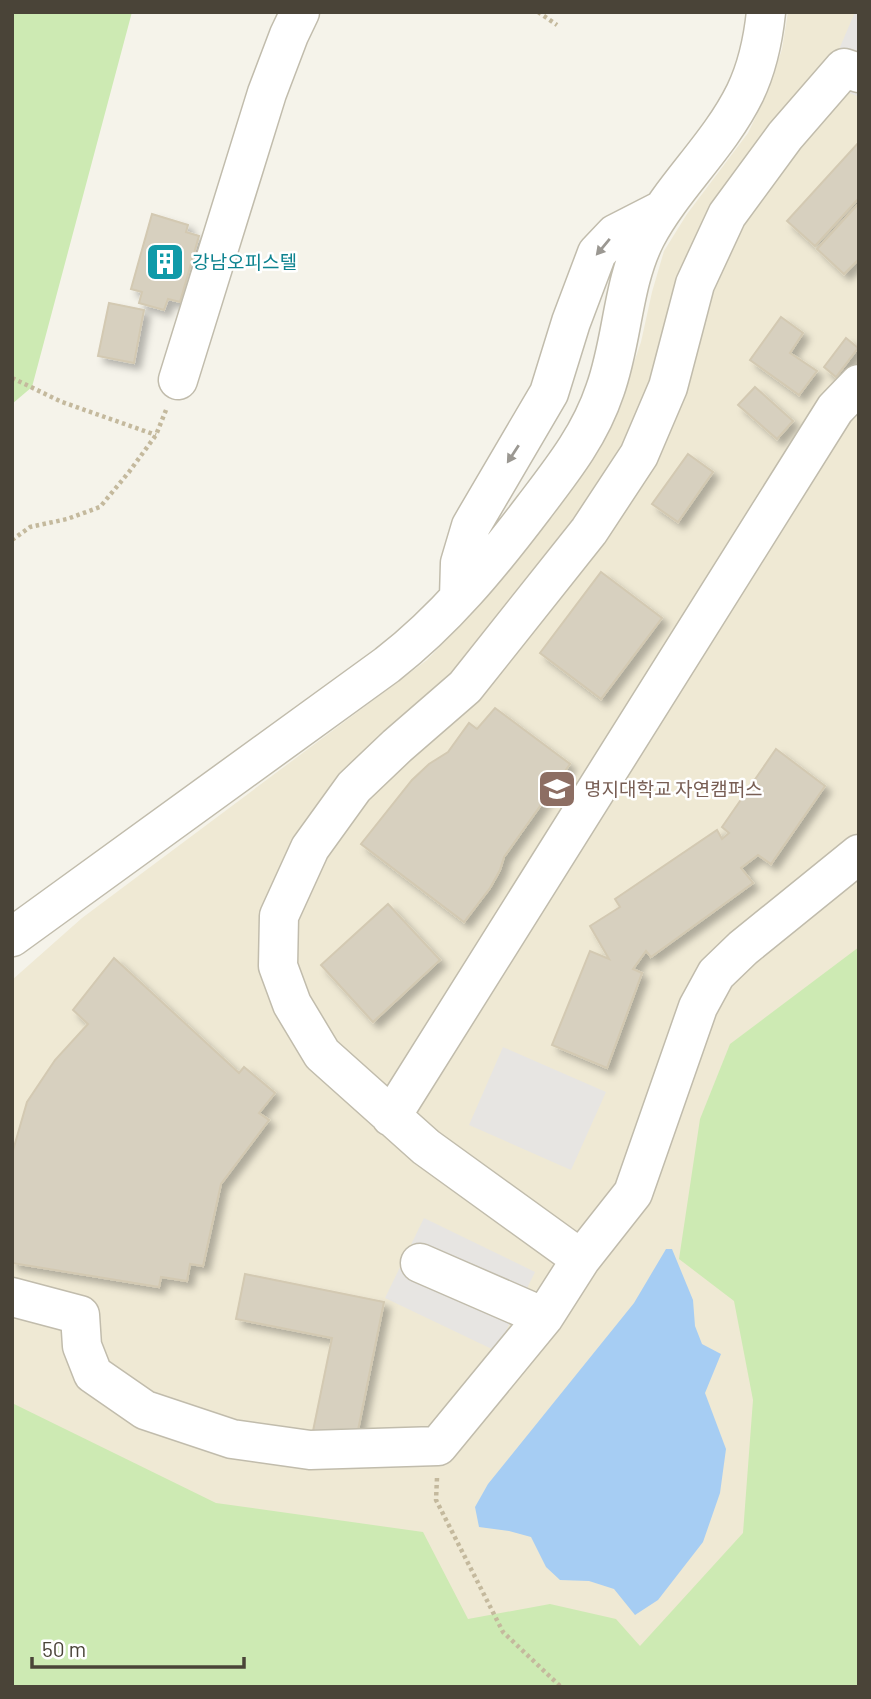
<svg xmlns="http://www.w3.org/2000/svg" width="871" height="1699" font-family="Barlow,'Noto Sans KR',sans-serif">
<style>
.education{fill:#efe9d4}
.green{fill:#cdeab3}
.parking{fill:#e7e5e2}
.water{fill:#a6cdf3}
.building{fill:#d7d0bf;stroke:#d3c9b2;stroke-width:2;filter:url(#shadow)}
.lines{fill:none;stroke-linecap:round;stroke-linejoin:round}
.minor-casing{stroke:#c1bcac;stroke-width:41}
.path{stroke:#c4b99d;stroke-width:4.5;stroke-dasharray:3.5 3.5;stroke-linecap:butt}
.minor{stroke:#fff;stroke-width:38}
.oneway{fill:#9b9892}
.labels{text-anchor:middle;stroke-width:5;stroke-linejoin:round;paint-order:stroke}
.culture-label{font-size:19px;fill:#0d838f;stroke:#fff;text-anchor:start}
.education-label{font-size:19px;fill:#785e54;stroke:#fff;text-anchor:start}
</style>
<defs>
<filter id="shadow"><feDropShadow dx="6" dy="6" stdDeviation="3.5" flood-color="#0004"/></filter>
</defs>
<rect width="100%" height="100%" fill="#f5f3ea"/>
<path class="education" d="M788,12H859V1687H138L12,1478V980L82,918L427,660L468,617L518,557L560,505L599,446L623,394L641,342L652,292L664,251L687,214L748,133L768,91L782,49Z"/>
<path class="green" d="M12,12H132L32,387L12,404Z
M859,947V1687H12V1403L216,1503L423,1532L468,1619L550,1604L616,1619L640,1646L743,1533L753,1400L734,1301L679,1259L700,1119L730,1044Z"/>
<path class="parking" d="M855,12H859V97L825,82Z
M503,1047L606,1092L571,1170L469,1125Z
M424,1218L535,1272L496,1351L385,1298Z"/>
<path class="water" d="M666,1249H672L693,1300L695,1326L702,1344L721,1354L705,1393L726,1449L720,1493L703,1542L658,1600L635,1615L614,1589L589,1581L560,1580L546,1567L531,1537L509,1531L479,1527L475,1507L488,1484L634,1303Z"/>
<path class="building" d="M859,142V198L815,246L787,221Z
M859,203V259L844,274L817,249Z
M152,214L188,225L186,232L199,236L180,302L168,299L164,310L139,303L142,292L131,289Z
M109,303L144,310L134,363L98,356Z
M781,317L803,333L790,353L817,371L799,395L750,360Z
M846,338L858,348L836,377L824,367Z
M755,387L793,421L777,439L738,405Z
M688,454L713,472L678,522L652,504Z
M601,572L662,618L601,699L540,653Z
M495,708L570,764L504,857L500,870L490,888L464,922L361,844L412,780L429,764L448,752L469,723L477,729Z
M776,749L825,786L771,864L758,855L741,868L753,883L651,957L646,951L633,969L642,973L607,1068L552,1045L590,951L609,959L590,926L620,907L615,899L717,830L722,839L729,833L722,827Z
M388,904L440,960L373,1022L321,965Z
M114,958L239,1073L244,1067L275,1093L259,1113L269,1120L221,1184L203,1266L190,1264L187,1281L161,1277L159,1287L12,1263V1154L27,1102L55,1060L88,1024L73,1010Z
M245,1274L384,1302L356,1440L313,1431L332,1338L236,1319Z"/>
<g class="lines">
<defs>
<path id="minor" d="M178,380L267,93L289,35L300,12
M459,598L460,563L471,526L549,393L571,322L597,253L615,234L660,211
M12,937L387,665C445,620 490,565 534,507C563,469 590,435 605,390C623,340 622,284 646,237C673,186 719,146 745,93C757,68 763,41 766,12
M391,1117L835,409L859,384
M581,1259L426,1147L322,1054L292,1004L278,966L279,916L310,848L354,787L397,746L465,687L589,531L639,455L668,387L695,284L727,215L785,136L844,68L859,73
M420,1263L544,1317
M12,1297L80,1315L82,1346L93,1374L145,1410L232,1439L310,1450L438,1446L544,1317L581,1259L633,1193L698,1007L716,974L743,948L859,854"/>
</defs>
<use href="#minor" class="minor-casing"/>
<path class="path" d="M538,12L557,25
M12,378L62,402L156,435
M12,540L30,527L67,519L100,507L129,472L156,435L166,410
M437,1478L436,1500L503,1632L561,1687"/>
<use href="#minor" class="minor"/>
</g>
<defs><path id="oneway-solid" d="M-6-.8H1V-3.2L6.5 0L1 3.2V.8H-6Z" transform="scale(1.75)"/></defs>
<g class="oneway">
<use href="#oneway-solid" transform="translate(603 247) rotate(130)"/>
<use href="#oneway-solid" transform="translate(513 454) rotate(123)"/>
</g>
<defs>
<symbol id="building-square" viewBox="-11 -11 22 22"><rect x="-9" y="-9" width="18" height="18" rx="4" fill="#0f9aa8" stroke="#fff"/><path d="M-4-6H4V6H1V3H-1V6H-4ZM-2.5-4.3h1.7v1.8h-1.7ZM.8-4.3h1.7v1.8H.8ZM-2.5-1h1.7V.8h-1.7ZM.8-1h1.7V.8H.8Z" fill="#fff"/></symbol>
<symbol id="university-square" viewBox="-11 -11 22 22"><rect x="-9" y="-9" width="18" height="18" rx="4" fill="#8d6e63" stroke="#fff"/><path d="M0-5L7-2L0 1L-7-2ZM-4 1L0 2.5L4 1V4Q0 6-4 4Z" fill="#fff"/></symbol>
</defs>
<g fill-rule="evenodd">
<use href="#building-square" x="143" y="240" width="44" height="44"/>
<use href="#university-square" x="535" y="767" width="44" height="44"/>
</g>
<g class="labels">
<g class="culture-label">
<text x="192" y="269">강남오피스텔</text>
</g>
<g class="education-label">
<text x="584" y="796">명지대학교 자연캠퍼스</text>
</g>
</g>
<rect width="871" height="1699" fill="none" stroke="#4a4438" stroke-width="28"/>
<path d="M32 1657v10h212v-10" fill="none" stroke="#4a4438" stroke-width="3.5"/>
<text x="42" y="1657" font-size="21" fill="#4a4438" stroke="#ffffff" stroke-width="5" paint-order="stroke">50 m</text>
</svg>
